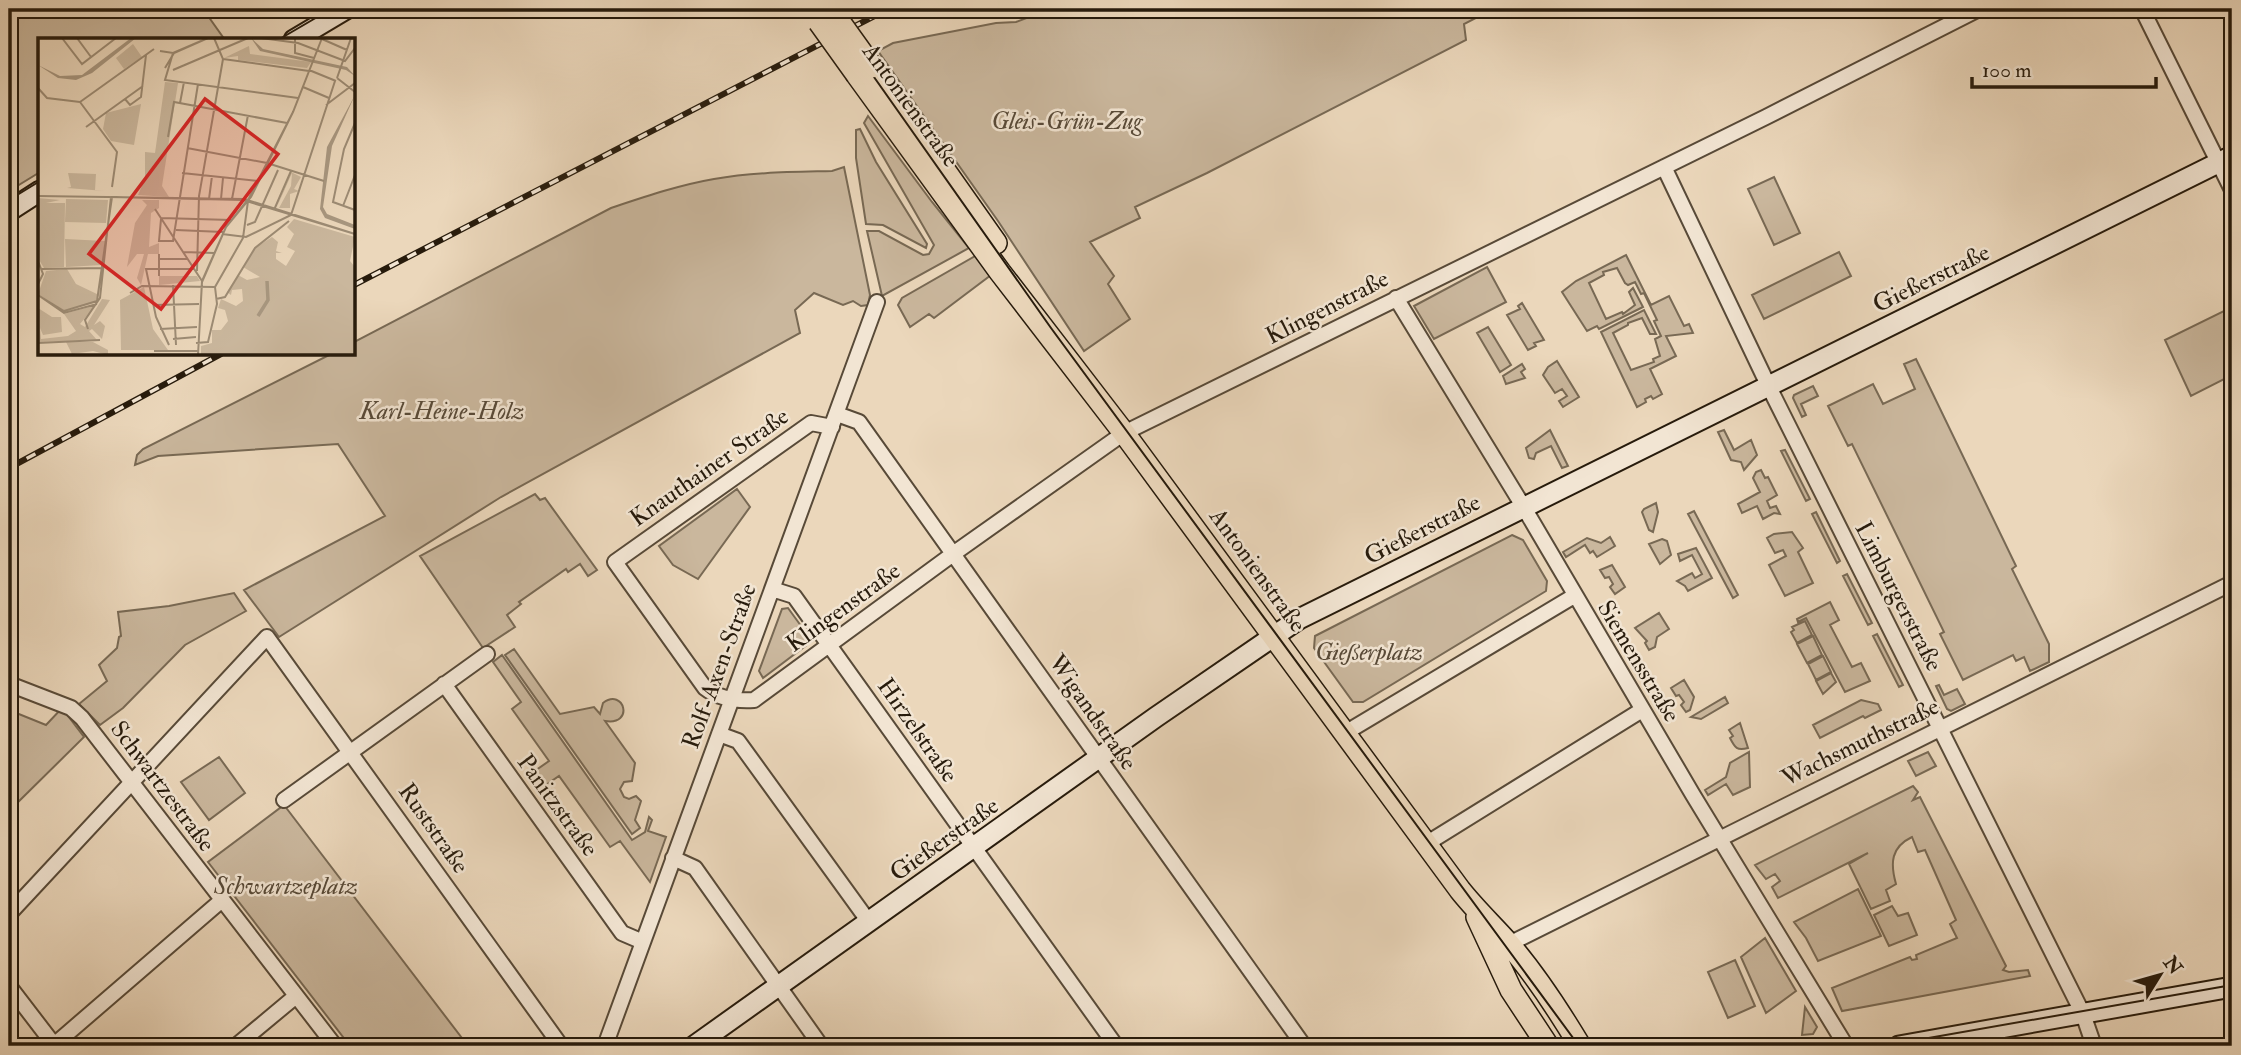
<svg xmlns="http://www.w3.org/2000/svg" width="2241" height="1055" font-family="'IM FELL Double Pica',serif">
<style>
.green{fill:#cab79d;stroke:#786954;stroke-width:2}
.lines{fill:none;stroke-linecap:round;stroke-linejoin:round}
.street-casing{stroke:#584a38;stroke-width:18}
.secondary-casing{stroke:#271b0c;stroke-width:23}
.primary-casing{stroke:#271b0c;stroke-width:24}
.street{stroke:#f2e5d3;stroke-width:14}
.secondary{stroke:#f2e5d3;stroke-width:19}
.primary{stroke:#ebd7bb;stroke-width:21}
.tram{stroke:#271b0c;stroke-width:2}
.rail-casing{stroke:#271b0c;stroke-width:6}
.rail{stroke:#f2e5d3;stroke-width:3.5;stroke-dasharray:10;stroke-linecap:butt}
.primary-bridge-casing{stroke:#271b0c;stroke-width:24;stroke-linecap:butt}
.primary-bridge{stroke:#ebd7bb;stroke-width:21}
.labels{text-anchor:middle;stroke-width:5;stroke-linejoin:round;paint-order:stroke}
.street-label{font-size:24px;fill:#271b0c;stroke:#f2e5d3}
.park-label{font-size:24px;font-style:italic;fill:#584a38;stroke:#f2e5d3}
.inset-river{fill:none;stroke:#a89780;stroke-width:3.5}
.inset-road{fill:none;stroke:#9d8c75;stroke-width:2}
.view{fill:#d62828;fill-opacity:0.15;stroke:#d62828;stroke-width:3.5}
.inset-edge{fill:none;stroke:#271b0c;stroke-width:3.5}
</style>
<rect width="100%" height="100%" fill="#ebd7bb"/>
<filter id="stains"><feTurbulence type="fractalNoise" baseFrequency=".00286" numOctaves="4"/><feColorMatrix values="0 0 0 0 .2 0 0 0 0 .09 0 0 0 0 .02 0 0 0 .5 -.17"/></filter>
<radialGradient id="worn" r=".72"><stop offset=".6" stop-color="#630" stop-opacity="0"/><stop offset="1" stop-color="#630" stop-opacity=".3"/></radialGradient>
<path class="green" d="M9,9H203L225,40H40V172L9,191Z
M1050,9H1493L1464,24L1466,40L1207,173L1135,207L1140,218L1090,242L1114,276L1108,284L1130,319L1084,351L998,221L878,51L893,43L996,23L1016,22Z
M868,116L932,202L969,248L882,296L867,231H879L923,255L929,254L934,245L864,123Z
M860,129L876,162L927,244L926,248L883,225L866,224L856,158V130Z
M844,167L870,295L868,305L861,306L853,301L843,305L814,293L795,310L800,333L501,497L279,637L244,590L385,516L338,444L158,456L135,465L137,455L143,449L331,354H354V342L611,208C644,197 679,185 714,179C753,172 793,172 832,171Z
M1774,177L1800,233L1774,245L1748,189Z
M1839,252L1851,276L1764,319L1752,295Z
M977,255L991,275L934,318L929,314L910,327L898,305L902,298Z
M1626,255L1651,305L1669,296L1684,326L1689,324L1693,333L1666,336L1676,356L1650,369L1662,394L1653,399L1651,396L1645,399L1646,402L1637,407L1601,332L1644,310L1656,334H1650L1642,318L1628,323V325L1613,333L1631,370L1654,362L1653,359L1660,356L1655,339L1661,336L1654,321L1657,320L1644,293L1641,294L1635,282L1628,285L1625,283L1617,268L1603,272L1604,275L1589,283L1606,319L1622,312L1623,314L1635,305L1629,292L1633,288L1643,307L1599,329L1597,326L1587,331L1562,292L1576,281Z
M1487,267L1506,302L1434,339L1414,306Z
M1522,303L1544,340L1534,343L1536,346L1528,350L1507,315L1520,309L1518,306Z
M2232,307V384L2228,377L2191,396L2165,340Z
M1488,327L1511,365L1500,372L1477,333Z
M1916,359L2016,566L2012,569L2049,644V662L2030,671L2024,657L2016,661L2013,655L1963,680L1940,634L1944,632L1852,444L1848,446L1828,406L1873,384L1883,404L1915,389L1904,364Z
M1557,361L1579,397L1563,407L1559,401L1567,396L1562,389L1555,393L1543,375L1548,367Z
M1522,364L1525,369L1521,372L1525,378L1506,384L1503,376Z
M1813,386L1818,396L1801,404L1806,415L1802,417L1793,398L1794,395Z
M1550,430L1568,466L1562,468L1551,446L1536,453L1534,459L1529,458L1526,448Z
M1724,430L1734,450L1751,440L1757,455L1744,470L1741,462L1731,460L1718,432Z
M1785,450L1810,499L1806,501L1781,451Z
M1761,470L1765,478L1768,477L1777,495L1767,501L1770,508L1776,506L1780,514L1774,513L1763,519L1757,506L1742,513L1738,504L1760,492L1753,478L1756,472Z
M737,489L750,507L698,579L673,565L659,546Z
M535,494L540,500L545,498L597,570L588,576L580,564L568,572L566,569L519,602L521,604L507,615L515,627L483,648L420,556Z
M1656,503L1658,512L1653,532L1649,530L1642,512L1644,509Z
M1694,511L1738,595L1733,598L1688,514Z
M1816,512L1840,561L1837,563L1812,514Z
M1792,532L1803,548L1798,552L1813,583L1785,596L1769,565L1786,556L1783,550L1775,553L1767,538L1774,534Z
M1512,535L1523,540L1547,581L1546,591L1363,702H1353L1314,648L1315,636Z
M1610,537L1615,546L1597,557L1593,551L1590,553L1585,545L1566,557L1563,552L1587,538L1601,543Z
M1662,539L1667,541L1671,555L1660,564L1649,544Z
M1696,548L1712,578L1688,591L1685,586L1677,581L1692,573L1695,578L1702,574L1692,555L1680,561L1678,554Z
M1612,565L1625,587L1615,594L1610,587L1613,584L1609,577L1605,578L1600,570Z
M1847,574L1872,623L1868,625L1843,576Z
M234,593L246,611L185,645L123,708L100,725L79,704L107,681L99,665L117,648L119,637L121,636L118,612L169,606Z
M1830,602L1839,620L1830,625L1852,667L1861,663L1870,681L1845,692L1806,618L1798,622L1797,619Z
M788,608L812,641L763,678L759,671L782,609Z
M1659,613L1669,629L1657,637L1655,647L1649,650L1645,643L1647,641L1635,628Z
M1805,621L1812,635L1797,643L1791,632L1794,630L1792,627Z
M1877,634L1903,685L1899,687L1873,636Z
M1813,636L1822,655L1807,663L1797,644Z
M514,649L560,714L594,707L600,714L603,703C624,687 635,726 605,721L635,763L632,781L624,782L620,789L624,797L629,799L636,796L641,801L635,820L640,828L632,834L505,655Z
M502,655L632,840L645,832L649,817L652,820L648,831L666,837L650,882L620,841L610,847L559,776L543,787L532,773L549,761L512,709L521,702L493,662Z
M1823,656L1831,672L1816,680L1808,664Z
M1831,673L1836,682L1823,694L1816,681Z
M1684,680L1694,697L1690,710L1686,712L1681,705L1684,702L1679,695L1676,696L1671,688Z
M1939,685L1944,695L1957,689L1965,704L1951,711L1947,709L1936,686Z
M1725,697L1728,703L1701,719L1691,717Z
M1861,700L1878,704L1881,710L1865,718L1863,716L1820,738L1813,725Z
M62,708L84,737L9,811V710L46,725Z
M1740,723L1748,748C1737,751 1735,748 1730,738L1733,736L1729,730Z
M1749,752L1750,787L1733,795L1726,784L1708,795L1705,790L1726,777L1730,763Z
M1928,752L1936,766L1916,776L1908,761Z
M219,757L245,793L209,820L181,782Z
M1913,786L1918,792L1913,800L1920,797L2006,966L2003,970L2009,972L2028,970L2030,976L1842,1011L1832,988L1910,957L1912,960L1917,959L1916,955L1957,938L1950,924L1956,920L1925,850L1918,852L1912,837C1891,847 1890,863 1896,884L1886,890L1890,901L1871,909L1849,864L1868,853L1778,898L1772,887L1780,881L1775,874L1766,879L1755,865Z
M284,805L468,1046H350L208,862Z
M1858,889L1881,936L1818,961L1806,938L1794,922Z
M1892,906L1898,916L1908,913L1917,935L1889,946L1874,915Z
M1765,938L1796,991L1766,1013L1741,957Z
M1735,960L1755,1006L1728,1018L1708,972Z
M1805,1007L1817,1027L1813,1034L1802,1035Z"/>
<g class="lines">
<defs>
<path id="street" d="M2142,9L2232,190
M1664,167L1769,387L2083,1014L2094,1046
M1396,298L1523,506L1693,795L1846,1046
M837,414L859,422L1304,1046
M832,427L811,423L615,562L705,688C719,699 737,701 754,700L953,554L1124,433L1766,117L1979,9
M772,589L794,596L1116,1046
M9,684L71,708L82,718L335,1046
M444,684L622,933L643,942
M1345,733L1574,596
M719,734L738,741L869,922
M284,800L487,654
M1426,844L1642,710
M673,858L695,868L821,1046
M9,914L267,637L561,1046
M1509,944C1749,822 1992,705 2232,583
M9,986L55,1046
M54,1045L222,900
M236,1046L296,996
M605,1046L877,302"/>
<path id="secondary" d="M294,40L346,9
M9,211L40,191
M694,1046L1156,717L1299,619L2232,156
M1899,1046L2232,987"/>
<path id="primary" d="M872,67L996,243
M857,75L1000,272L1124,433L1460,890C1475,909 1492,925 1508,943C1535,974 1559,1011 1580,1046
M1477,917L1511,990L1548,1046"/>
</defs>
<use href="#street" class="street-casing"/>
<use href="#secondary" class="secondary-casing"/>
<use href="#primary" class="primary-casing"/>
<use href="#street" class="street"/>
<use href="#secondary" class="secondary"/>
<use href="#primary" class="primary"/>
<path class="tram" d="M813,9L829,31
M826,9L1051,328L1579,1046
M278,40L331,9
M9,200L40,181
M1883,1046L2232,985"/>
<defs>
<path id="rail" d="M354,285L888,9
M9,468L221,354"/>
</defs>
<use href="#rail" class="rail-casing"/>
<use href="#rail" class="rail"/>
<defs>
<path id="primary-bridge" d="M834,14L872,67
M819,22L857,75"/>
</defs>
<use href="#primary-bridge" class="primary-bridge-casing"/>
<use href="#primary-bridge" class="primary-bridge"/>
</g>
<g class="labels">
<g class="street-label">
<text transform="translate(911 105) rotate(54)" y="8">Antonienstraße</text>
<text transform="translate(1931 278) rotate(-26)" y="8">Gießerstraße</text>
<text transform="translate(1327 307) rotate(-27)" y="8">Klingenstraße</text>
<text transform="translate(709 467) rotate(-35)" y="8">Knauthainer Straße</text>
<text transform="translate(1422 529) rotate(-27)" y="8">Gießerstraße</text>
<text transform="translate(1258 570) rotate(54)" y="8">Antonienstraße</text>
<text transform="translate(1899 596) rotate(63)" y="8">Limburgerstraße</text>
<text transform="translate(843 607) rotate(-36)" y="8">Klingenstraße</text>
<text transform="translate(1639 661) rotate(59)" y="8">Siemensstraße</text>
<text transform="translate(719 666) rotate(-70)" y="8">Rolf-Axen-Straße</text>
<text transform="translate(1093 712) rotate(55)" y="8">Wigandstraße</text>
<text transform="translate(918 730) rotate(55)" y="8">Hirzelstraße</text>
<text transform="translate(1860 742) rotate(-26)" y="8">Wachsmuthstraße</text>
<text transform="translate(163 786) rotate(53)" y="8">Schwartzestraße</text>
<text transform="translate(558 805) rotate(54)" y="8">Panitzstraße</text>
<text transform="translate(434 828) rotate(55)" y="8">Ruststraße</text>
<text transform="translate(944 839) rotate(-35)" y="8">Gießerstraße</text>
</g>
<g class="park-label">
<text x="1067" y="129">Gleis-Grün-Zug</text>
<text x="442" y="419">Karl-Heine-Holz</text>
<text x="1369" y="660">Gießerplatz</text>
<text x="286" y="894">Schwartzeplatz</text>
</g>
</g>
<g transform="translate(38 38)">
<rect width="317" height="317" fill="#ebd7bb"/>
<path d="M95,6L104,19L86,31L78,20ZM211,8L212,16L273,24L269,30L200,22V18L186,20ZM127,44L140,45L124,148L131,159L100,157L107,141V114L117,115ZM103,66L96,107L73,103L65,91L68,75ZM253,134L263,139L256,151L261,153L252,156V170H241L253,148L254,135L238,171ZM30,135L58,136L57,152L67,153L29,150L33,149ZM0,160L22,162L8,165H27L26,229L6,230L0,220ZM28,161L70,162L68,185L27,184ZM104,162H121V170L113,175L111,209L121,205V216H110L103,247L99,240L106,216H99L89,229L97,185L109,167ZM256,181L317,199L312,223L317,229V317H163V308L174,305V292H183L190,283L187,272L180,270L183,261L198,268L205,263L204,251L194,252L193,257L189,254L200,237L209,242L222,239L205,229L217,210L234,199L240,204L238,213L244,215H238V221L248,228L257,213L249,209L256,196L249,189ZM27,201L67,203L64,227L28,229ZM29,231L38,246L61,257L56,265L27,273L0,256L8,233ZM121,238H159L162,243L121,247ZM106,249L115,291L130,312H83L82,262ZM64,261L72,262L56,287L62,283L67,288L64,301L54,291L51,293L59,302L0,304V270L14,279H23L24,294L5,297L2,290L3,301L30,298L38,293L26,276L58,267L42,286L47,289ZM28,304H55L70,312V317L55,313L34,316Z" fill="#cab79d"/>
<path d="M93,0H98L54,35L38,42L20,40L0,27L22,38L44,37ZM213,0L225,11L309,29L317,38L308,32L222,13ZM317,57L294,108L285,169L289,176L317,187V191L287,180L282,171L289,109Z" fill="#a89780"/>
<path class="inset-river" d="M220,278L230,262L229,243"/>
<path class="inset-road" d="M24,0L44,26L78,0M39,0L53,19M223,0L260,5L307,23L317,10M257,0V15L276,20M284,1L309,12M122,13L135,15L170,0M135,15L127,42L260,60M185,21L271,33M127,30L136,15L170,0M135,32L210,0M271,32L298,43M299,40L313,0M299,40L317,54M265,49L291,60M0,50L9,60L42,64M87,61L92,67L103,59L108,17M42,64L79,114L74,149M42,64L116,11M142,65L146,44M288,67L317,45M317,85L306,111L295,164L317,172M48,89L105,48M130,99L136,64L249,85M149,110L229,125L286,143M144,135L220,143M0,158L206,161L317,196M171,161L174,138M183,161L185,140M194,161L210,77M305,168L317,137M117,171L164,243M236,172L253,133M123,180L193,182M123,181L121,203H135L160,46M209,187L217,184L240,132M138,192L185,194M184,196L208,199L253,177L297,43M145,214L176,215M121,221H149M0,223L5,236L0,246M4,231L65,230M159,233L161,158L185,21L176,0M121,238V216M135,247L138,307M92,255L104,248L177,249M0,257L26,275L59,266M0,257L26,273L59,263L74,159L205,162L317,196M178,261L187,259L217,210L251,183M115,267L161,266M50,291L47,282L62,260L73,159M122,291L159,289M135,301L158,299M0,305L62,302M158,305L170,304L179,266L177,249L205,200L210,163M131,307L118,279L108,231H156M116,313H160M160,317L164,243L188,189L213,159L255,74L284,0M160,317L164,244L188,189L211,160L255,74L284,0"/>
<path class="view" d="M167,61L240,116L123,271L51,216Z"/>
<rect width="317" height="317" class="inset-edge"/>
</g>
<rect width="2241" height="1055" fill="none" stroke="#ebd7bb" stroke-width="35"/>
<rect x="10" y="10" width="2220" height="1034" fill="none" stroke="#271b0c" stroke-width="3.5"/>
<rect x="18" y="18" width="2206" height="1020" fill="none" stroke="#271b0c" stroke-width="2"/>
<g transform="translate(2160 975) rotate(53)" stroke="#f2e5d3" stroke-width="5" paint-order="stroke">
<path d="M0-5L12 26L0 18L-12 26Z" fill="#271b0c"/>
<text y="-10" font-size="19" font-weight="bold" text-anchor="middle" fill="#271b0c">N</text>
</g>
<path d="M1972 77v10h184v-10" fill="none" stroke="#271b0c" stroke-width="3.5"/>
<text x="1982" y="77" font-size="21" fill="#271b0c" stroke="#f2e5d3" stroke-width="5" paint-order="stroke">100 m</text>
<rect width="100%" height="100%" filter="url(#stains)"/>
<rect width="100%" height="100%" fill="url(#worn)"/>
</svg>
